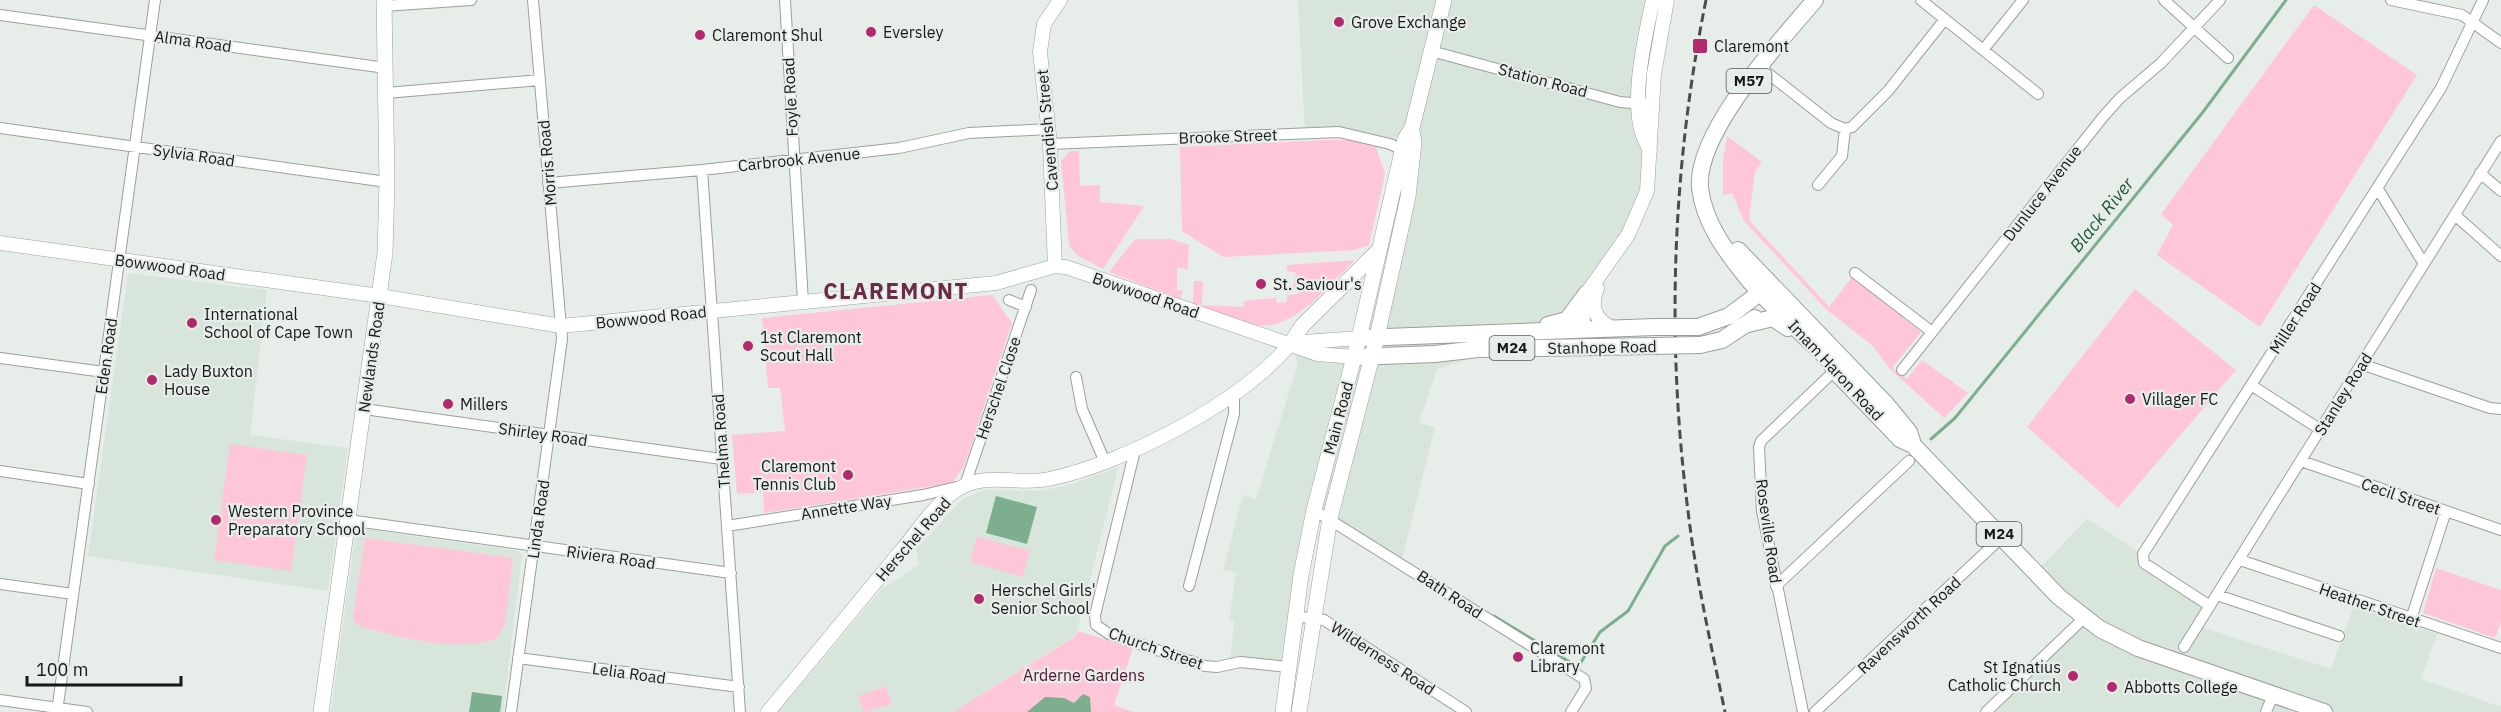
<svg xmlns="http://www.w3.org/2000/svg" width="2501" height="712" font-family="'IBM Plex Sans',sans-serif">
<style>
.built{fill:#d7e5db}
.green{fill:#ffc6da}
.water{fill:#7daf8e}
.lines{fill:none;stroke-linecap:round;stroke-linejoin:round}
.stream{stroke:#7daf8e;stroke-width:3}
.minor-casing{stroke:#9aa09c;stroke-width:12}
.tertiary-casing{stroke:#9aa09c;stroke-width:15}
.secondary-casing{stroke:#9aa09c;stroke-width:16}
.primary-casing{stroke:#9aa09c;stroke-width:18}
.minor{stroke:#fff;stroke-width:10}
.tertiary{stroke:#fff;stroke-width:14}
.secondary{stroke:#fff;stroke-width:15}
.primary{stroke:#fff;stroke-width:16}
.rail{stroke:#4a4d4b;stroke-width:3;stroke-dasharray:9 4.5;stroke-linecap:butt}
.primary-bridge-casing{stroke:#9aa09c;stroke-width:18;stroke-linecap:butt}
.primary-bridge{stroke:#fff;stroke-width:16}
.poi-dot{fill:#b22a6c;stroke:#e7eee9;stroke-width:2}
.labels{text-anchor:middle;stroke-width:4.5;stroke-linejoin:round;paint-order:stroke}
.shield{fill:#e7eee9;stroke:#555957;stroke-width:1.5}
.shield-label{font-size:15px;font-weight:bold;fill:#171918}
.poi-label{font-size:16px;fill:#171918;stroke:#e7eee9;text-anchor:start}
.street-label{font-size:16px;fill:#171918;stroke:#e7eee9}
.park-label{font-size:16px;fill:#521030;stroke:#e7eee9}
.water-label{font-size:18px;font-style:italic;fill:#1d5737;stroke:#e7eee9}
.district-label{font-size:22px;font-weight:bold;letter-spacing:1.5px;fill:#6c2a46;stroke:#e7eee9}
</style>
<rect width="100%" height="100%" fill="#e7eee9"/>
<path class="built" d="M1298,0H1653L1641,70L1647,191L1599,280L1584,330L1449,335L1466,360L1437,369L1419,423L1435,427L1401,563L1315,511L1288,667L1230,663L1234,621L1229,620L1236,573L1223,570L1243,495L1256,499L1298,363L1291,343L1359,337L1403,150L1390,144L1305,133Z
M128,273L267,290L250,435L348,448L328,591L88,556Z
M1118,467L1076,635L953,712H778L882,589L919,565L916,550L961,500L984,490L1041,491L1072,484Z
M2087,519L2143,554L2142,558L2210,606L2198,626L2331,669L2354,605L2437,634L2421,679L2501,707V712H1998L1992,706L2084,618L2036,572Z
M364,529L519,551L522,556L503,712H331L355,536Z"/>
<path class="green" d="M2314,5L2417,75L2260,327L2157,255L2173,225L2161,214Z
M1727,136L1762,162L1755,172L1749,220L1829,307L1852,277L1921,332L1892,368L1907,379L1922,360L1968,393L1944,418L1889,368L1873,346L1827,310L1744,221L1732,193L1723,195V160Z
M1327,140H1352L1376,147L1385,174L1369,245L1354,250L1223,257L1182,231L1180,147Z
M1070,151H1079L1080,186L1100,185V202L1144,206L1103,269L1078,256L1069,246L1061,161Z
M1135,239H1171L1189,245L1188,269L1177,268V290L1183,291L1180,299L1109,272Z
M1355,260C1328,285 1292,335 1251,324C1232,320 1212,311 1193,304L1194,281H1203L1202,305L1244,307L1243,301L1276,298L1277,303L1287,302V295L1298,294L1297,287H1293L1296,273L1287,271V265Z
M2135,289L2236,370L2118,508L2027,427Z
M992,295L1012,323L964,466L952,483L764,513L763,492L737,494L732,435L785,431L780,388H768L762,318Z
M230,444L307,455L291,571L214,560Z
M977,537L1030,551L1023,577L970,562Z
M365,538L513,558L505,624L496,639C453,652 399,638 357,625L353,618Z
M2436,568L2501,590V622L2495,638L2423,613Z
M1078,631L1133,648L1114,705L1133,712H953L1076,636Z
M886,686L892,704L864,712L858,696Z"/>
<path class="water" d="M996,496L1037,507L1027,544L986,533Z
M472,692L502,696L500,712H469Z
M1083,694L1090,697L1091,712H1027L1045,697L1064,698L1074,703Z"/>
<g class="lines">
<path class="stream" d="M1931,439L1955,418L2203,112L2286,0
M1494,616L1578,667L1600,632L1628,611L1665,546L1678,536"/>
<defs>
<path id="minor" d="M785,0L803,302
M1921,0L2038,94
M2164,0L2228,58
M2391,0L2462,15L2501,43
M384,6L471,0
M0,15L386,68
M1983,50L2023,0
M1431,51L1620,102L1645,104
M1760,67L1831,123L1845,129L1852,127L1888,91L1945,19
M386,93L540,80
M0,128L387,182
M1050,144L1339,132L1390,144L1409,153
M702,170L740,712
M2480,173L2501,191
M548,183L702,170L899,148L969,133L1049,129
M1818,185L1842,156L1845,129
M2378,189L2424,264
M2455,215L2501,256
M1855,273L1932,332
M1009,300L1026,307
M0,358L104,372
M2361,364L2490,408L2501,409
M1902,370L2103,117L2120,98L2161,63L2220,0
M1076,377L1082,409L1105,462
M2251,385L2321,430
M364,409L721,459
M1135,450L1095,615L1096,625L1109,634L1205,666L1217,667L1240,662L1288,667
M2301,461L2501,530
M0,471L89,484
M1314,510L1584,679L1586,688L1571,712
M348,520L731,573
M727,526L923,495L965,485L1031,290
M2240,560L2501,648
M0,584L73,594
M1189,586L1234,414V395
M1776,586L1909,461
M2217,595L2339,636
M2210,606L2144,563L2143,554L2441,88L2483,0
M1295,616L1324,620L1466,712
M2411,619L2446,511
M2184,647L2501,141
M518,658L739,687
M0,700L87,712
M57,712L155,0
M511,712L562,339L533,0
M1803,712L1762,511L1759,447L1761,441L1828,377
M1815,712L2002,537
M1986,712L2084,618
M2266,712L2273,695"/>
<path id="tertiary" d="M1650,151C1647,144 1643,137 1641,129C1632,93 1645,36 1653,0
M0,243L380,296L561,326L996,283L1055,266L1066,267L1317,354L1354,357
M1055,266L1050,144L1040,52L1044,24L1060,0
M1597,288C1590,306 1594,319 1612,328
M1584,330L1582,312L1587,293L1628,235L1647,191L1654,74L1667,0
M1291,343L1359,338
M768,712C812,658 857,605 901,551C919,530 938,498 964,486C989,473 1021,485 1049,479C1125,463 1241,403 1291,343"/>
<path id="secondary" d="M1291,343L1302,326L1379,250
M321,712L385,253L387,182L384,0
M1283,712L1301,575L1314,510L1359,338L1405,139L1412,128L1444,0
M1299,712L1330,518L1377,337L1408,197L1414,142L1412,131"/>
<path id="primary" d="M1815,0C1780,41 1695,133 1700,188C1704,223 1727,253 1748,279C1772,308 1803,334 1829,360L1835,371L1900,439L1913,445L2059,597L2100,629L2138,648L2324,712
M1738,250L1886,404L1909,432L1912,441
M1748,324L1773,318L1788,328
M1548,325L1567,320L1587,293
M1698,327L1729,316L1769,286
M1359,338L1655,327
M1700,345L1722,340L1755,318
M1354,357L1435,354L1478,349L1653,346"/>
</defs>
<use href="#minor" class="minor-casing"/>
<use href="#tertiary" class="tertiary-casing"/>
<use href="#secondary" class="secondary-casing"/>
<use href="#primary" class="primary-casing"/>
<use href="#minor" class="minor"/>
<use href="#tertiary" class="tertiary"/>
<use href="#secondary" class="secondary"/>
<use href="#primary" class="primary"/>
<path class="rail" d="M1706,0C1672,168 1666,341 1688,511C1696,579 1711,645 1725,712"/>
<defs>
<path id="primary-bridge" d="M1655,327H1698
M1653,346L1700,345"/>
</defs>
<use href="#primary-bridge" class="primary-bridge-casing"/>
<use href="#primary-bridge" class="primary-bridge"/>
</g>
<g class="poi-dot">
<circle cx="1339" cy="22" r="6"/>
<circle cx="871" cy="32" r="6"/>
<circle cx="700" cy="35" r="6"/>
<rect x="1692" y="38" width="16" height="16" rx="3"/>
<circle cx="1261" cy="284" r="6"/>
<circle cx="192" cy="323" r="6"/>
<circle cx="748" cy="346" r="6"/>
<circle cx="152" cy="380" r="6"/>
<circle cx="2130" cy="399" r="6"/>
<circle cx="448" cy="404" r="6"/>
<circle cx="848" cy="475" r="6"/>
<circle cx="216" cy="520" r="6"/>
<circle cx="979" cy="599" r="6"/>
<circle cx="1518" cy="657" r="6"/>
<circle cx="2073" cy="676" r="6"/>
<circle cx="2112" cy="687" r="6"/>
</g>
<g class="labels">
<g class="shield">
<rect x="1726.5" y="69" width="45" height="24" rx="4.5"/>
<rect x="1489.5" y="336" width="45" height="24" rx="4.5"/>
<rect x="1976.5" y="522" width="45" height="24" rx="4.5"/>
</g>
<g class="shield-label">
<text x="1749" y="86">M57</text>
<text x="1512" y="353">M24</text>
<text x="1999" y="539">M24</text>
</g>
<g class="poi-label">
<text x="1351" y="28">Grove Exchange</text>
<text x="883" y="38">Eversley</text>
<text x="712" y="41">Claremont Shul</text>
<text x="1714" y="52">Claremont</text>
<text x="1273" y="290">St. Saviour's</text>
<text x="204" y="320">International<tspan x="204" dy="18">School of Cape Town</tspan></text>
<text x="760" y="343">1st Claremont<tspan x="760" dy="18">Scout Hall</tspan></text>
<text x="164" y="377">Lady Buxton<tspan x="164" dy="18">House</tspan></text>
<text x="2142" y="405">Villager FC</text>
<text x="460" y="410">Millers</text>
<text x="836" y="472" text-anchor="end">Claremont<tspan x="836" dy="18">Tennis Club</tspan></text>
<text x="228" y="517">Western Province<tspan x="228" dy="18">Preparatory School</tspan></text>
<text x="991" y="596">Herschel Girls'<tspan x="991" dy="18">Senior School</tspan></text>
<text x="1530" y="654">Claremont<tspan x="1530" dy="18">Library</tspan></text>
<text x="2061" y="673" text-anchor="end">St Ignatius<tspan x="2061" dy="18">Catholic Church</tspan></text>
<text x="2124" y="693">Abbotts College</text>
</g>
<g class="street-label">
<text transform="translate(193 41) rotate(8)" y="6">Alma Road</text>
<text transform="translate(1543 80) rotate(15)" y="6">Station Road</text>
<text transform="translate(790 97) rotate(-93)" y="6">Foyle Road</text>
<text transform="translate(1047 130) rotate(-95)" y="6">Cavendish Street</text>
<text transform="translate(1228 136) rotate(-2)" y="6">Brooke Street</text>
<text transform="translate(194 155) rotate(8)" y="6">Sylvia Road</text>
<text transform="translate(799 159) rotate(-6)" y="6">Carbrook Avenue</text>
<text transform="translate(547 163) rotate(-95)" y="6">Morris Road</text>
<text transform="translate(2042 193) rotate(-52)" y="6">Dunluce Avenue</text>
<text transform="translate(170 267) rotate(8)" y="6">Bowwood Road</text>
<text transform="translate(1146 295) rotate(19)" y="6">Bowwood Road</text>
<text transform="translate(651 317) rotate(-6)" y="6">Bowwood Road</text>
<text transform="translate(2295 318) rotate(-57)" y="6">Miller Road</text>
<text transform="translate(1602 347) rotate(-1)" y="6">Stanhope Road</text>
<text transform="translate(106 356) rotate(-82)" y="6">Eden Road</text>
<text transform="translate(371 357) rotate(-82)" y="6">Newlands Road</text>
<text transform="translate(1836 370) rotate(47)" y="6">Imam Haron Road</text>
<text transform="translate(998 388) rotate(-71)" y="6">Herschel Close</text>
<text transform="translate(2343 394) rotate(-58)" y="6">Stanley Road</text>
<text transform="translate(1338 418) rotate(-75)" y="6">Main Road</text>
<text transform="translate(543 434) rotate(8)" y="6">Shirley Road</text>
<text transform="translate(721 441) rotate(-94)" y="6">Thelma Road</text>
<text transform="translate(2401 496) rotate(19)" y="6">Cecil Street</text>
<text transform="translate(846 507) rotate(-9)" y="6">Annette Way</text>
<text transform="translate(538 519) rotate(-82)" y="6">Linda Road</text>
<text transform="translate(1769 531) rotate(82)" y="6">Roseville Road</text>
<text transform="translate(913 539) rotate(-49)" y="6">Herschel Road</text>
<text transform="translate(611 557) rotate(8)" y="6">Riviera Road</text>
<text transform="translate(1450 594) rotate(33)" y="6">Bath Road</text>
<text transform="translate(2370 605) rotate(19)" y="6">Heather Street</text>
<text transform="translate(1909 625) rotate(-43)" y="6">Ravensworth Road</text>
<text transform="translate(1156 648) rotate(19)" y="6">Church Street</text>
<text transform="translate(1383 658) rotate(33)" y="6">Wilderness Road</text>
<text transform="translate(629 673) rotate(8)" y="6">Lelia Road</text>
</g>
<g class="park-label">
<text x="1084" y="681">Arderne Gardens</text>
</g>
<g class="water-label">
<text transform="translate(2102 215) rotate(-51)" y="6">Black River</text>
</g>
<g class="district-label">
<text x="896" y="299">CLAREMONT</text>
</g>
</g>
<path d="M27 676v9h154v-9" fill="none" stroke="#171918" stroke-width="3"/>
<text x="36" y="676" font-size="18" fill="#171918" stroke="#e7eee9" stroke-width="4.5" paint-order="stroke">100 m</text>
</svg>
